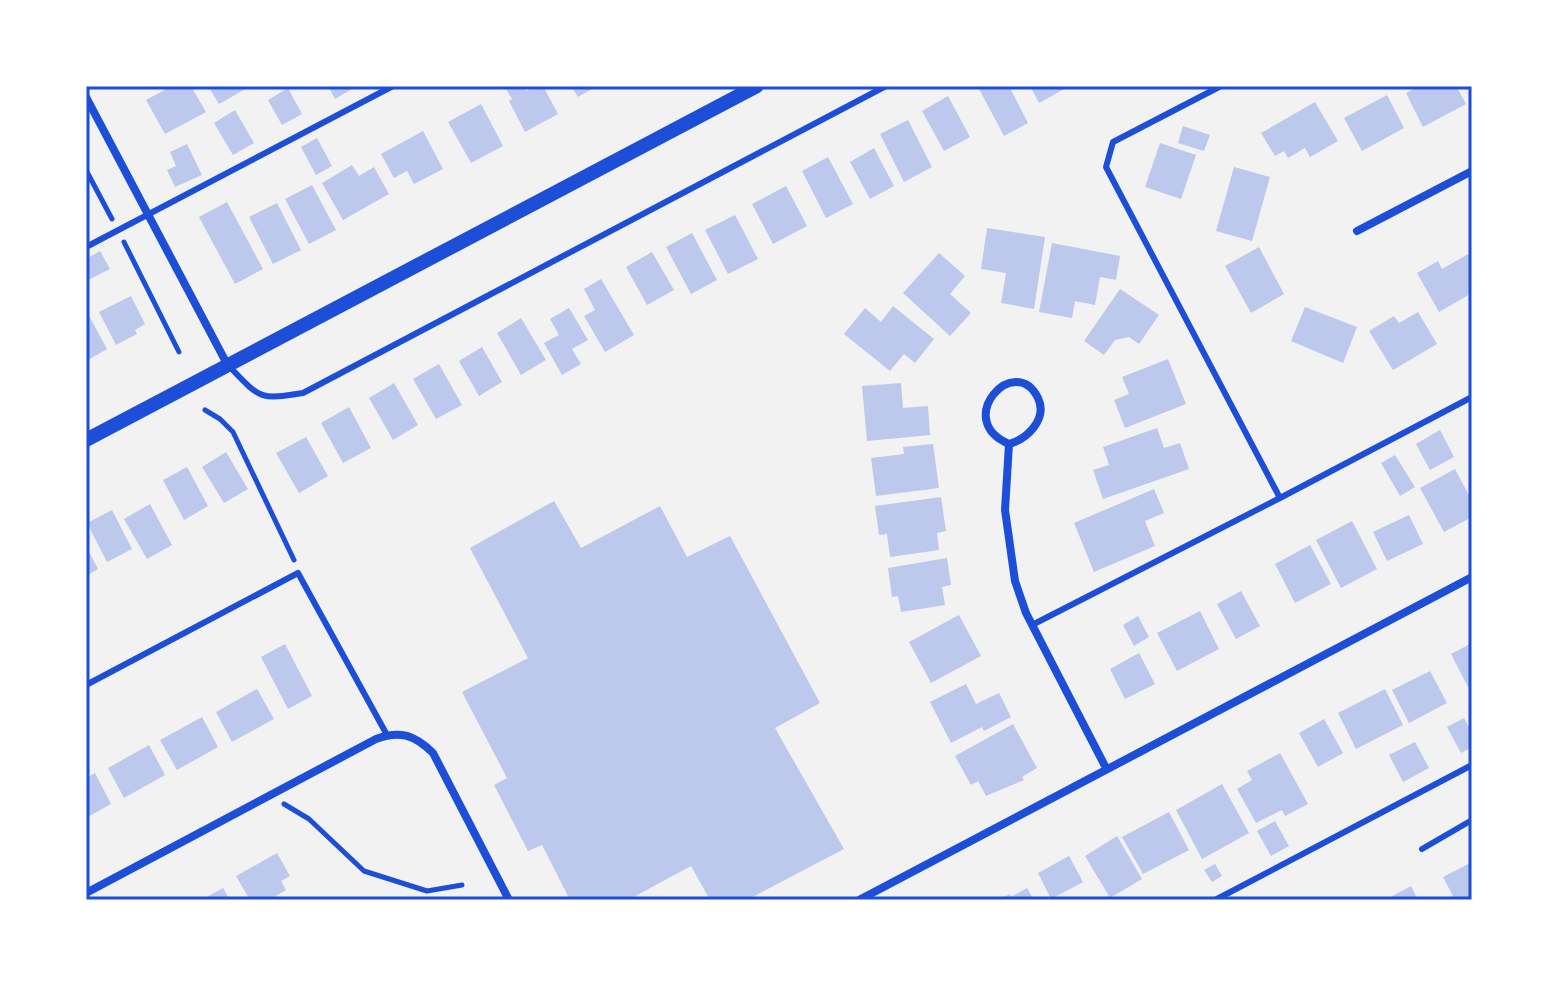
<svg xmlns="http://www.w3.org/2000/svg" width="1558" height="986" font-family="'Archivo Narrow',sans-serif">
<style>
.building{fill:#bdc9ec}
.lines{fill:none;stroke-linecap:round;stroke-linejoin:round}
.path{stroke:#1d4ed8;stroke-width:5}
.service{stroke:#1d4ed8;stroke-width:6}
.minor{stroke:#1d4ed8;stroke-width:8}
.tertiary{stroke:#1d4ed8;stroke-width:14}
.neatline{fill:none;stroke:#1d4ed8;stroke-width:3}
</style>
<rect width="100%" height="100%" fill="#f2f2f2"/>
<path class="building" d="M172,86H191L206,112L165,134L146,100Z
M208,86H251L219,104Z
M328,86H357L335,99Z
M504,86H523L526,91L536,86H543L558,114L525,132L509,101L512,99Z
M571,86H597L578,97Z
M980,86H1009L1028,123L1004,136L978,87Z
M1030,86H1062L1064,89L1039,103Z
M1420,86H1456L1466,104L1423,127L1406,93Z
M288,88L302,114L282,125L268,100Z
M1387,95L1404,128L1362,151L1344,118Z
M948,96L970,137L944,151L922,111Z
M1315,102L1338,141L1310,157L1305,148L1288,158L1284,151L1275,156L1261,133Z
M481,104L503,146L471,163L448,122Z
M235,110L254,143L233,155L214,123Z
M908,120L932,167L904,182L880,134Z
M1183,126L1210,135L1204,151L1178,143Z
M423,131L443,169L414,184L407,171L394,178L381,154Z
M317,138L332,166L316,175L301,147Z
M1160,143L1196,155L1181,199L1145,187Z
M187,144L202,175L175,187L167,170L176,166L170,152Z
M874,148L894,186L870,199L850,162Z
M828,157L853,204L826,218L802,171Z
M352,165L359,176L374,167L389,194L343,220L322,183Z
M1234,167L1270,177L1252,241L1216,231Z
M312,185L336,230L309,244L285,199Z
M786,186L807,226L773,244L752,204Z
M227,202L263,269L235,284L199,217Z
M277,203L301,250L273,264L249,217Z
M735,215L758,259L728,274L705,230Z
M987,228L1045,237L1034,309L1001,303L1006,273L981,269Z
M692,233L717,280L691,294L666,247Z
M1052,243L1120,256L1116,280L1100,277L1095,305L1075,301L1072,318L1039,312Z
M1259,247L1284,294L1251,313L1225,266Z
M100,251L110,269L86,281V259Z
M652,252L674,290L647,305L626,267Z
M939,253L965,276L950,294L971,313L950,336L903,293Z
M1468,254L1472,262V293L1439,312L1417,273L1438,261L1442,269Z
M601,279L634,335L605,352L584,316L595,310L584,289Z
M1120,289L1159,315L1139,344L1129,337L1115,340L1104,355L1084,341Z
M131,296L145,324L135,330L137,334L116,345L99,312Z
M893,306L934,339L915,363L904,354L890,371L844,334L865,308L881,322Z
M1305,307L1357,327L1343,363L1291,341Z
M569,308L588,340L572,349L581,364L562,375L544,343L559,335L550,319Z
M86,310L107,349L86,361Z
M1418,312L1437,344L1393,370L1369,331L1394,316L1399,323Z
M521,318L546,360L521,375L497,333Z
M482,347L502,382L479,396L459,361Z
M1168,359L1186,404L1125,428L1114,400L1129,394L1122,377Z
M439,364L462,405L436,419L413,379Z
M394,383L418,425L393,440L369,398Z
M901,383L903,408L928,406L930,435L867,441L862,386Z
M349,407L371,448L343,463L321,423Z
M1157,428L1164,448L1180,443L1189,469L1103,499L1093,470L1109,465L1103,447Z
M1440,430L1454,457L1430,470L1416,444Z
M306,437L328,476L299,493L276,453Z
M933,444L939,488L876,496L871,458L904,454L903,447Z
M226,452L248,489L224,503L202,467Z
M1395,455L1415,487L1400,496L1381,463Z
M187,467L208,506L184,520L163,480Z
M1455,469L1472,501V517L1444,532L1420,488Z
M1154,489L1164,513L1145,521L1155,546L1094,572L1074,523Z
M941,497L946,531L937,533L939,550L890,557L887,534L879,535L875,506Z
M554,501L581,548L660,506L687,557L730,536L820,703L775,728L844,849L747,900H710L691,866L628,900H570L542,845L528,851L494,785L507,778L462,692L528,658L470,548Z
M150,504L172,545L147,559L124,519Z
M112,510L132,549L107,562L87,523Z
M1409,515L1423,544L1387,561L1373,532Z
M1352,521L1377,569L1341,588L1316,540Z
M1310,545L1331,584L1295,603L1275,564Z
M86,546L98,569L86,576Z
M947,558L951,585L942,587L945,605L901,612L898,596L892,597L888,568Z
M1241,591L1260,626L1236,639L1217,604Z
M1200,611L1219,649L1177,671L1157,633Z
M959,615L981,656L931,683L909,642Z
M1138,616L1149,637L1134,646L1123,625Z
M1472,643V685L1468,687L1451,654Z
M285,644L312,696L288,709L261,657Z
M1139,653L1155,684L1125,699L1110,669Z
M1430,671L1447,703L1409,723L1392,690Z
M966,684L976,704L999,693L1011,717L984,731L982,727L951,743L930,702Z
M257,689L274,719L232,742L216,712Z
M1385,689L1403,725L1356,749L1338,713Z
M202,717L218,747L177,770L160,740Z
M1464,718L1472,733V747L1461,753L1447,727Z
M1324,719L1343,753L1318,767L1299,733Z
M1013,724L1037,768L1022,777L1024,780L986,796L978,781L971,785L955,756Z
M1415,742L1429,768L1403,782L1389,755Z
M149,745L165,775L124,798L108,768Z
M1280,753L1308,804L1285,816L1282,810L1256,823L1237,789L1252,780L1247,771Z
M95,773L111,804L86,818V778Z
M1222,784L1249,833L1202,859L1176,810Z
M1169,812L1189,850L1143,874L1122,837Z
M1275,821L1289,846L1271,856L1257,831Z
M1117,836L1142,879L1110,898L1085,856Z
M277,853L290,876L281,881L286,890L269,900H250L236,876Z
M1069,856L1083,882L1051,899L1038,873Z
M1472,862V900H1455L1443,877Z
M1215,864L1222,876L1212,882L1204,870Z
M1411,886L1418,900H1385Z
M223,888L230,900H201Z
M1027,888L1034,900H998L1010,894L1011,897Z"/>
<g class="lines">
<path class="path" d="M86,170L112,219
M124,242L179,352
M205,410L220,419L233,432L294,560
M284,804L309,819L364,871L427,891L462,885"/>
<path class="service" d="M1221,86L1113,142L1106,167L1280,498L1472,397
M86,247L393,86
M230,367C260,399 260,400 303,393L886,86
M1032,625L1280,498
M86,685L298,573L387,735
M1422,849L1472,820
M1215,900L1472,765"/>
<path class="minor" d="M86,97L227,364
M1357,231L1472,171
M1009,444C1027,439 1048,419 1038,398C1015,351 952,420 1009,444L1005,510L1015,581L1026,613L1106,768
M86,893L376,739C400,730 415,735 433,753L509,900
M859,900L1472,577"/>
<path class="tertiary" d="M86,440L757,86"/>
</g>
<rect width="1558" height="986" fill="none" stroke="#ffffff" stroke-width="176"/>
<rect x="88" y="88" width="1382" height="810" class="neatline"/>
</svg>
